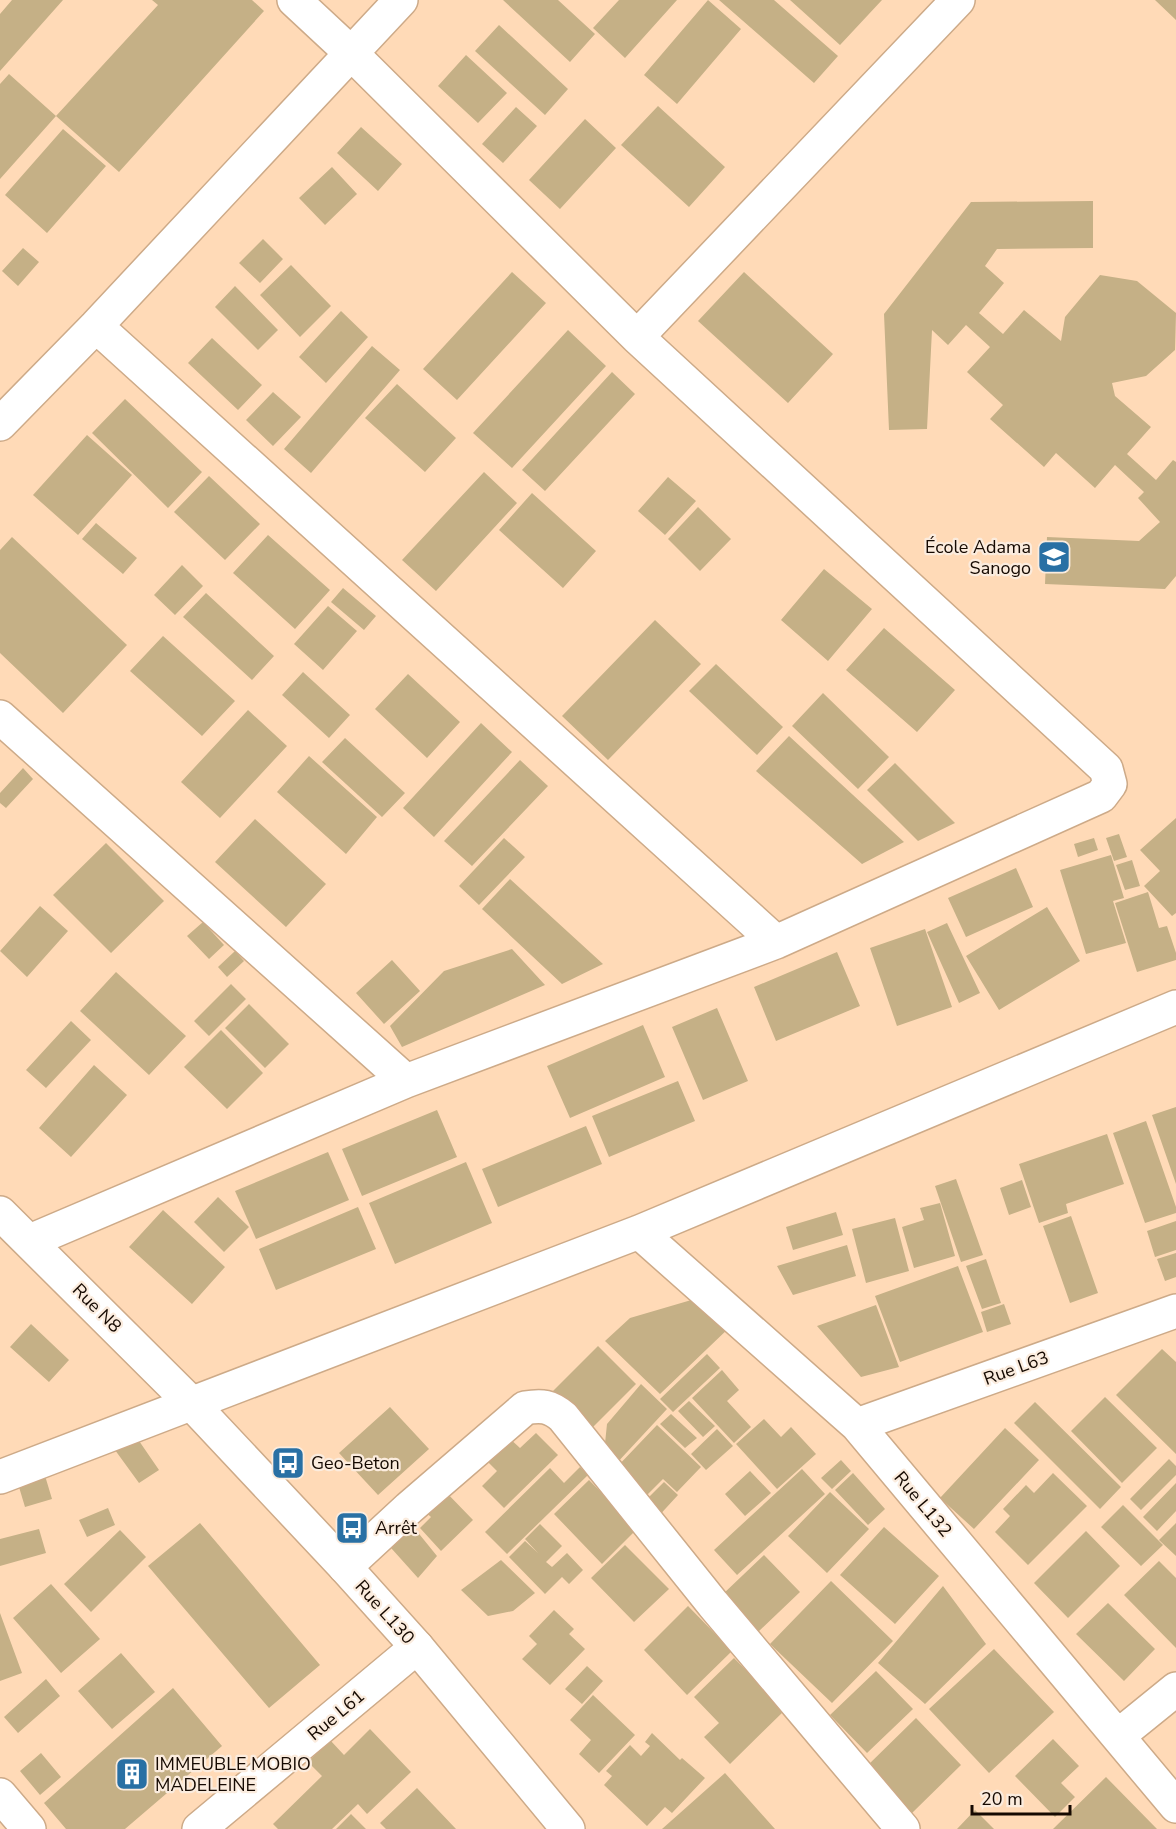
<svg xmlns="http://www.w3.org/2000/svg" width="1176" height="1829" font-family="'Nunito Sans',sans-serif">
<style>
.building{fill:#c5b086}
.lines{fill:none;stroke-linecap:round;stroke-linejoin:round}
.street-casing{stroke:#cdaa88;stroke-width:36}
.secondary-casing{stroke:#cdaa88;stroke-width:36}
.street{stroke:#fff;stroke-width:33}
.secondary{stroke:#fff;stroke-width:33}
.labels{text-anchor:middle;stroke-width:4.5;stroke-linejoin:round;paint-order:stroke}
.poi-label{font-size:18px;fill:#150901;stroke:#fbecde;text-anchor:start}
.street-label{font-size:18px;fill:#150901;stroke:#fbecde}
</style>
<rect width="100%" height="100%" fill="#ffdab7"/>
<path class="building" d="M12,0H63L0,71V14Z
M152,0H252L264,11L119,172L56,116L158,5Z
M503,0H558L595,34L570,62Z
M619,0H677L625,58L593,28Z
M708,0L741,29L677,104L644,75Z
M719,0H774L838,56L814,83Z
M790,0H882L840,45Z
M1155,0H1176V20Z
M499,25L568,89L545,115L475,51Z
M466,55L507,93L478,123L438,86Z
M9,74L56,116L0,179V84Z
M658,106L725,167L689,207L621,145Z
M516,107L537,126L503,163L482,144Z
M585,119L616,148L560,209L529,180Z
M361,127L402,164L378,191L337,153Z
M63,129L106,166L47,233L5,195Z
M332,167L357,194L325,225L299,198Z
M1093,201V248L997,249L985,266L1004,283L979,313L1003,334L1024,310L1061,341L1065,317L1100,275L1137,281L1176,313L1175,350L1146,376L1112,383L1115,396L1151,427L1127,454L1156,480L1173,460L1176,462V576L1165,589L1045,584L1047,537L1139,541L1160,522L1138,498L1144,492L1115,465L1095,488L1056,453L1044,467L990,419L1003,405L967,372L990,347L966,325L948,345L932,330L927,429L889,430L884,314L971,202Z
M263,239L283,259L260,283L239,263Z
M23,248L39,262L18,286L2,271Z
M291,265L331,306L300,337L260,295Z
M512,272L546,303L457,400L423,369Z
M744,272L833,354L788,403L698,321Z
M235,286L278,330L258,350L215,307Z
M341,311L368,337L326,383L299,357Z
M568,330L606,366L512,468L473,433Z
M212,338L262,385L238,410L188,363Z
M372,346L400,370L311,473L284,449Z
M612,372L635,394L545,491L522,470Z
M397,384L456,438L425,472L365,418Z
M273,392L301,417L273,446L246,420Z
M125,399L202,472L168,508L92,433Z
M87,435L132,475L78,535L33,495Z
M484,472L517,503L436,591L402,560Z
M209,476L260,524L225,560L174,512Z
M668,477L696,501L665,535L638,511Z
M532,493L596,551L563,588L499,530Z
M698,507L731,539L700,571L668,539Z
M96,523L137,558L123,574L82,539Z
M268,535L330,590L295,629L233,573Z
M12,537L127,645L63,713L0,653V550Z
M182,565L203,586L175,615L154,595Z
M824,569L872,609L828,661L781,620Z
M343,588L376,616L364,630L331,602Z
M206,593L274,656L252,680L183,617Z
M328,606L357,631L323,670L294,644Z
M655,620L701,664L608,760L562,716Z
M884,628L955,690L917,732L846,670Z
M163,636L235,701L202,736L130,671Z
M716,664L783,727L757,755L689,691Z
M303,672L350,715L329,738L282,695Z
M408,674L460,722L427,758L375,709Z
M823,693L889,757L858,789L792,726Z
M248,710L287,746L220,818L181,782Z
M481,723L512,752L434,837L403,808Z
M789,736L904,842L862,864L756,771Z
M345,738L405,793L382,817L322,762Z
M309,756L377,817L346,854L277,792Z
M520,760L548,786L472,866L444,841Z
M895,763L955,823L918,841L867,790Z
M23,768L33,779L6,808L0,803V793Z
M1176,818V913L1172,916L1144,886L1160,871L1140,850Z
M255,819L326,884L286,927L215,862Z
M1119,834L1127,857L1114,861L1106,838Z
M504,838L525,857L479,905L459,886Z
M1094,838L1098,850L1078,857L1074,844Z
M106,843L164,901L111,953L53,895Z
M1111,855L1124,898L1113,901L1126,943L1086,954L1060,870Z
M1132,860L1140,886L1125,890L1116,865Z
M1016,868L1033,907L966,937L948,898Z
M510,879L603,964L562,984L482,909Z
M1148,892L1159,928L1167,926L1176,953V960L1137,972L1115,903Z
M40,906L68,931L27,977L0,951Z
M1047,907L1080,961L999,1010L966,956Z
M203,922L224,945L209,959L187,936Z
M947,923L980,993L959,1003L927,932Z
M925,929L952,1007L897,1026L870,948Z
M512,949L545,985L402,1047L390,1026L444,971Z
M235,951L244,961L227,977L218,967Z
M837,952L860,1006L776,1041L754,987Z
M392,960L420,991L384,1024L356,993Z
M116,972L186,1036L149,1075L80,1011Z
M231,984L246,999L209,1036L194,1021Z
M249,1004L289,1044L265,1068L225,1028Z
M717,1008L748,1081L703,1100L672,1027Z
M71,1021L91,1040L46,1088L26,1070Z
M643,1025L665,1077L570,1118L547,1066Z
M221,1030L263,1073L227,1109L184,1067Z
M94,1065L127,1095L71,1157L39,1128Z
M678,1081L695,1121L609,1157L592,1116Z
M1176,1107V1184L1152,1115Z
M437,1110L457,1157L362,1196L342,1149Z
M1146,1121L1176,1207V1213L1145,1223L1113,1133Z
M586,1126L602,1164L498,1207L482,1169Z
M1107,1134L1124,1184L1066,1204L1068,1213L1039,1223L1019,1164Z
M328,1152L349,1200L256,1239L235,1191Z
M466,1162L492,1223L395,1264L369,1203Z
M956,1179L983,1255L961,1262L935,1186Z
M1022,1180L1031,1207L1009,1215L1000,1188Z
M218,1197L249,1227L224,1252L194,1222Z
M940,1203L955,1256L914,1268L902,1227L924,1220L920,1208Z
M358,1207L376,1249L276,1290L259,1249Z
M163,1210L225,1267L192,1304L129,1247Z
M836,1212L843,1235L793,1250L786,1227Z
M1071,1216L1098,1293L1070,1303L1043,1226Z
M895,1218L909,1271L866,1283L852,1229Z
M1176,1221V1250L1155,1257L1147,1231Z
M847,1245L856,1276L793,1295L777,1266Z
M1176,1253V1277L1165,1281L1157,1259Z
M986,1259L1001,1303L982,1309L966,1266Z
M958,1266L983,1332L900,1362L875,1296Z
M705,1296L731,1326L660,1394L605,1341L630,1318Z
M1004,1304L1011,1324L987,1332L981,1312Z
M876,1305L899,1367L861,1377L817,1326Z
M31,1324L69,1360L49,1382L10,1347Z
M598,1346L636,1384L587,1433L549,1395Z
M1162,1349L1176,1362V1454L1116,1395Z
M707,1354L720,1368L673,1412L660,1399Z
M722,1370L739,1390L727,1401L751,1427L734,1443L692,1398Z
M641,1384L667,1409L615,1465L604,1453L607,1424Z
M1105,1397L1157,1448L1122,1483L1071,1431Z
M689,1401L715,1426L703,1437L678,1411Z
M1035,1402L1121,1487L1100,1509L1014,1423Z
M390,1407L429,1449L378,1495L339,1453Z
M671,1414L697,1438L685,1448L660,1424Z
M764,1419L781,1437L791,1427L816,1454L777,1489L736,1444Z
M657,1425L701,1467L677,1492L663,1479L645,1497L615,1469Z
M1005,1428L1039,1460L974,1529L940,1498Z
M717,1429L733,1446L706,1470L691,1454Z
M536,1433L558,1455L504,1508L482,1486L497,1471L484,1458L507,1436L520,1448Z
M135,1435L159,1470L139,1483L115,1450Z
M1169,1459L1176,1466V1475L1141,1510L1130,1499Z
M841,1460L851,1471L832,1489L821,1478Z
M580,1467L588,1475L507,1554L485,1532L550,1468L564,1483Z
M43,1469L52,1499L25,1507L16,1477Z
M802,1469L825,1494L737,1575L714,1550Z
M750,1471L771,1493L745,1516L725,1494Z
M853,1473L885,1509L868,1525L835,1490Z
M1053,1473L1087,1506L1028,1565L995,1532L1010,1516L1003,1509L1026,1485L1034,1493Z
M589,1480L637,1529L602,1564L554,1514Z
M664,1482L678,1495L655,1520L640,1506Z
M1176,1483V1511L1157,1531L1143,1517Z
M443,1489L473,1520L441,1551L420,1528L431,1517L422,1509Z
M830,1492L869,1529L827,1573L788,1536Z
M1123,1505L1163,1545L1141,1566L1101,1527Z
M108,1508L115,1525L87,1537L79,1520Z
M407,1519L437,1556L418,1578L383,1539Z
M200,1523L320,1665L269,1708L148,1566Z
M1176,1523V1556L1159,1540Z
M540,1524L562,1546L546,1562L552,1567L567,1553L583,1570L569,1584L562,1577L545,1594L509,1557L525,1541L538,1553L525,1539Z
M884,1527L939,1576L895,1624L840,1575Z
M39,1529L46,1553L0,1566V1539Z
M120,1530L146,1557L91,1612L64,1584Z
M1086,1531L1120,1566L1068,1618L1034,1583Z
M625,1545L669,1589L634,1622L591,1578Z
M764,1555L800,1592L758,1632L722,1595Z
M501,1560L535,1593L513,1611L488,1616L461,1590Z
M1159,1561L1176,1578V1648L1124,1595Z
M831,1581L893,1641L832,1703L770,1644Z
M51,1584L100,1639L61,1673L13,1618Z
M943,1586L986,1644L925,1704L878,1663Z
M1108,1603L1155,1649L1124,1681L1076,1634Z
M688,1606L732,1651L687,1695L644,1650Z
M554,1610L574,1629L569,1634L585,1649L550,1685L522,1659L537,1644L529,1636Z
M0,1613L22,1673L0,1681Z
M994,1649L1054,1712L989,1773L929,1709Z
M121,1653L155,1692L112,1729L78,1691Z
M734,1658L785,1710L730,1764L704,1737L719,1723L694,1697Z
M587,1666L603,1681L582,1704L565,1689Z
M876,1671L913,1709L867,1753L830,1715Z
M46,1679L60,1696L18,1733L4,1717Z
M173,1688L222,1746L125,1829H66L44,1803Z
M593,1695L635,1735L599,1773L579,1754L591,1740L570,1720Z
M916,1718L961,1765L912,1813L866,1767Z
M370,1729L411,1772L367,1814L358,1804L332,1829H278L273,1824L322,1776L308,1762L330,1740L344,1755Z
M652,1733L680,1760L682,1758L705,1778L672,1813L665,1807L647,1826L604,1785L612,1776L606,1771L630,1745L641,1756L650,1746L645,1742Z
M1053,1739L1079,1766L1061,1783L1075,1797L1055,1817L1015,1776Z
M41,1753L61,1777L40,1795L20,1771Z
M725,1773L775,1829H662Z
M1106,1777L1157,1829H1053Z
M417,1788L456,1829H386L380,1823Z
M975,1810L994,1829H957Z
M351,1814L366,1829H336Z"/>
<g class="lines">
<defs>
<path id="street" d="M96,326L776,942
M637,337L958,0
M0,424L96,326L401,0
M0,717L406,1081
M639,1232L857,1425L1176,1806
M30,1241L406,1081L776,942L1101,796L1110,784L1106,769L637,337L352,54L294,0
M857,1425L1176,1311
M0,1477L639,1232L1176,1007
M345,1567L409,1508L525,1408C542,1405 550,1406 563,1417L713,1604L903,1829
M1118,1736L1176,1689
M0,1795L29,1829
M199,1829L417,1647"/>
<path id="secondary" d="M0,1213L192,1404L345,1567L417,1647L568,1829"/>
</defs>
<use href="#street" class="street-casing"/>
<use href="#secondary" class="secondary-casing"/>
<use href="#street" class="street"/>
<use href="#secondary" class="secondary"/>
</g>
<defs>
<symbol id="school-square" viewBox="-11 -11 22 22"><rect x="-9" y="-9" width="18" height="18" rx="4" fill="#2970a4" stroke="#fbecde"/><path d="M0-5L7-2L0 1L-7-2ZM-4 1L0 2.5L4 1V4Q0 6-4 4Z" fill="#fff"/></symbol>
<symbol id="bus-square" viewBox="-11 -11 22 22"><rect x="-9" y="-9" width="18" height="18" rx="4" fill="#2970a4" stroke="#fbecde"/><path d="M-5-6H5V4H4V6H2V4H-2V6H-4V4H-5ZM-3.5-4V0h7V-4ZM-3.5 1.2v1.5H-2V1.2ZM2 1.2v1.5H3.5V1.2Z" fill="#fff"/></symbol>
<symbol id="building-square" viewBox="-11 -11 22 22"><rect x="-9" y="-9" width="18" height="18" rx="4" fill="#2970a4" stroke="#fbecde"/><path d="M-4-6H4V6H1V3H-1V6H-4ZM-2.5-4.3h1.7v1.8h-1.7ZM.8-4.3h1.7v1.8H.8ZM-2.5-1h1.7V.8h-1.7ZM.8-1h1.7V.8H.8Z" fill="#fff"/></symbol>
</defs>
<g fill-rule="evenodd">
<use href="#school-square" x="1035" y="538" width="38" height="38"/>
<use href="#bus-square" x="269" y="1444" width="38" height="38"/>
<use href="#bus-square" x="333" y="1509" width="38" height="38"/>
<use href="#building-square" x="113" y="1755" width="38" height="38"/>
</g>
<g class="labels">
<g class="poi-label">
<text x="1031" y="553" text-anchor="end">École Adama<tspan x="1031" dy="21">Sanogo</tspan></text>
<text x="311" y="1469">Geo-Beton</text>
<text x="375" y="1534">Arrêt</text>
<text x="155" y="1770">IMMEUBLE MOBIO<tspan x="155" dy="21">MADELEINE</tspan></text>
</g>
<g class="street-label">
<text transform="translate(97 1308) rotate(45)" y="6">Rue N8</text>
<text transform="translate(1016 1368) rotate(-20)" y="6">Rue L63</text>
<text transform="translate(923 1504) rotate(50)" y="6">Rue L132</text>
<text transform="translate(385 1612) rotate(48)" y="6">Rue L130</text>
<text transform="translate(336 1715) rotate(-40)" y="6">Rue L61</text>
</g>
</g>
<path d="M972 1805v9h98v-9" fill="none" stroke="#150901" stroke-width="3"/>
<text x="981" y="1805" font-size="18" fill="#150901" stroke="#fbecde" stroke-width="4.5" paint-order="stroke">20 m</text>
</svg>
